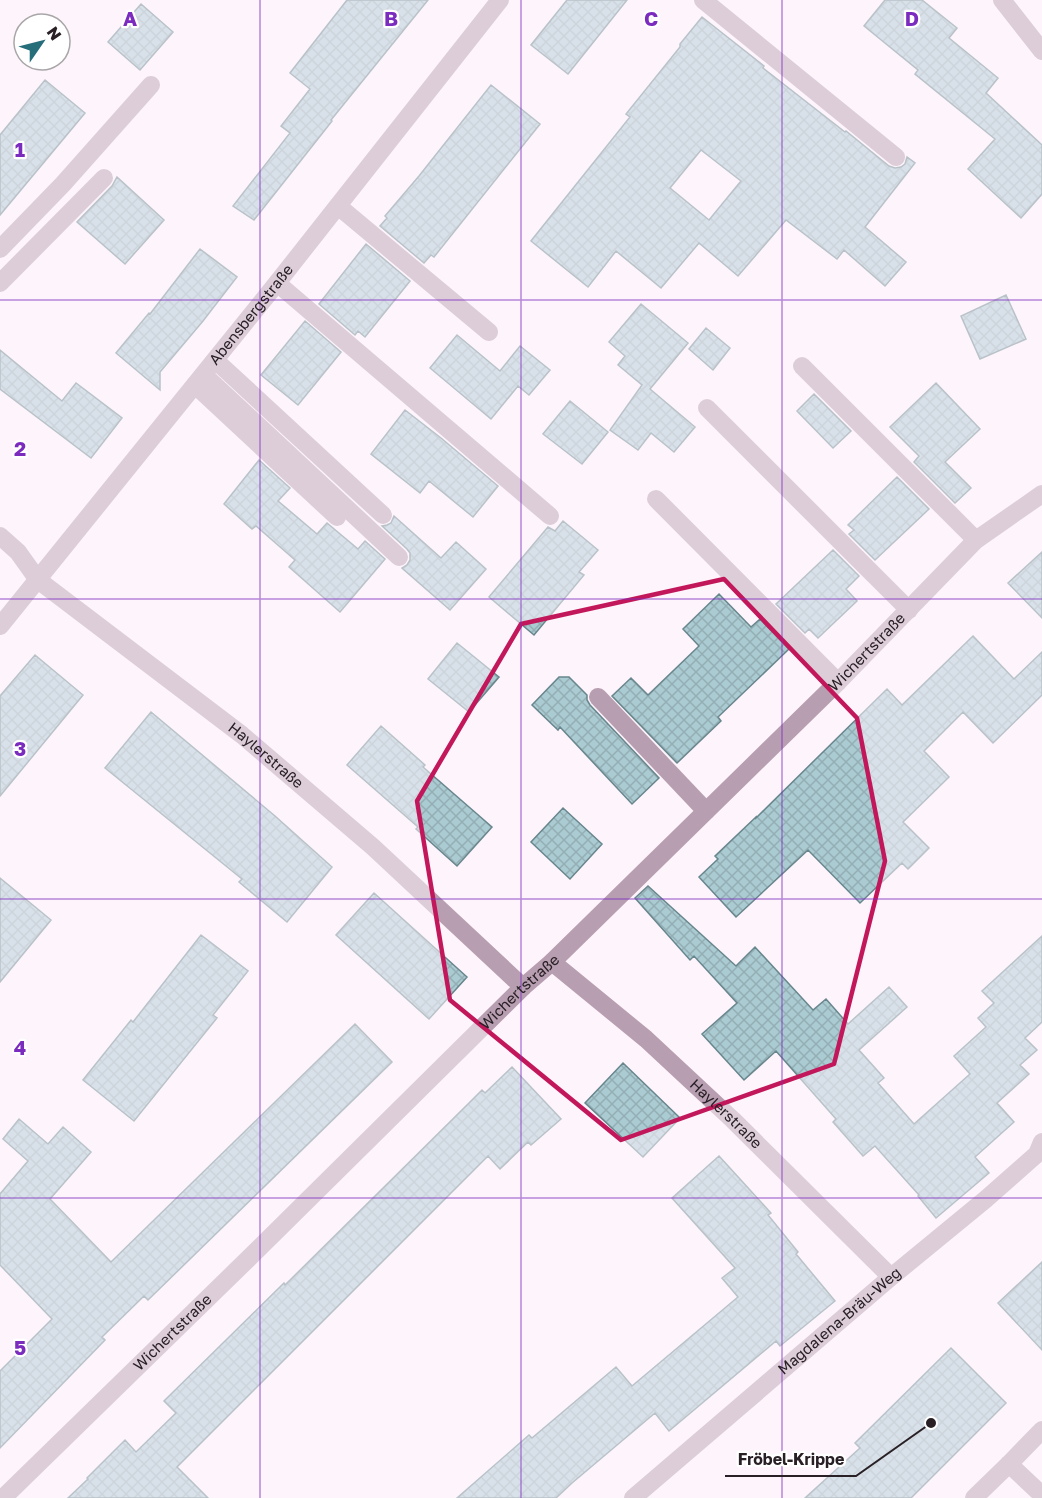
<svg xmlns="http://www.w3.org/2000/svg" width="1042" height="1498" font-family="'Golos Text',sans-serif">
<style>
.building{fill:url(#building-cross-hatch);stroke:#68868d;stroke-width:1.5;fill-rule:evenodd}
.lines{fill:none;stroke-linecap:round;stroke-linejoin:round}
.minor{stroke:#b79eb0;stroke-width:18}
.marked{fill:none;stroke:#c2185b;stroke-width:4.5;stroke-linejoin:round}
.grid{fill:none;stroke:#7b2cbf;stroke-width:1.5;stroke-opacity:0.55}
.labels{text-anchor:middle;stroke-width:4.5;stroke-linejoin:round;paint-order:stroke}
.street-label{font-size:15px;fill:#292026;stroke:#fff}
.grid-label{font-size:20px;text-anchor:middle;font-weight:bold;fill:#7b2cbf;stroke:#fff;stroke-width:4.5;stroke-linejoin:round;paint-order:stroke}
.leader{fill:none;stroke:#292026;stroke-width:2}
.callout-dot{fill:#292026;stroke:#fff;stroke-width:2}
.callout-label{font-size:16px;text-anchor:middle;font-weight:bold;fill:#292026;stroke:#fff;stroke-width:4.5;stroke-linejoin:round;paint-order:stroke}
</style>
<defs>
<pattern id="building-cross-hatch" width="8" height="8" patternUnits="userSpaceOnUse" patternTransform="scale(1.5)"><rect width="8" height="8" fill="#abcbd2"/><path d="M0 0l8 8M0 8l8-8" fill="none" stroke="#93aeb4"/></pattern>
</defs>
<rect width="100%" height="100%" fill="#fef4fb"/>
<path class="building" d="M347,0H428L331,120L332,121L254,220L233,206L290,133L281,126L310,89L290,73Z
M567,0H627L568,74L531,45Z
M885,0H922L957,28L949,38L998,78L986,93L1042,145V194L1021,218L968,169L995,139L915,74L918,70L864,26Z
M141,4L173,32L140,70L108,42Z
M702,17L764,66L763,68L845,132L846,131L889,166L895,168L901,167L905,164L907,157L915,163L865,227L906,262L885,286L844,250L837,259L786,220L738,276L699,243L661,288L616,251L588,287L531,241L630,117L626,114L680,47V44ZM701,150L741,181L709,220L670,188Z
M45,80L85,113L0,215V135Z
M491,85L540,124L434,257L431,255L424,263L380,226L387,218L385,216L419,176Z
M117,177L164,220L125,264L77,222L112,186Z
M366,244L410,281L365,337L358,331L355,335L319,304Z
M200,249L237,277L203,321L160,372V390L116,353L149,313L150,314Z
M1006,295L1026,339L980,359L961,316Z
M641,304L688,343L650,389L695,427L674,452L651,433L638,450L610,430L642,385L618,365L625,356L609,342Z
M305,321L341,352L298,405L261,375Z
M706,328L730,348L713,370L689,349Z
M457,335L500,371L520,346L550,370L529,395L518,386L491,419L430,368Z
M0,350L62,401L76,383L122,418L91,458L0,389Z
M936,383L980,429L945,462L971,488L955,503L914,462L919,456L890,427Z
M814,394L851,431L833,448L797,411Z
M570,401L608,432L582,464L543,434Z
M405,410L441,438L498,486L473,517L429,481L420,493L371,454Z
M259,460L290,488L278,501L317,534L327,523L358,549L365,541L385,559L340,612L289,567L295,560L256,526L252,529L224,504Z
M897,477L929,509L875,560L849,534L854,530L848,525Z
M394,516L441,558L456,542L486,569L450,610L402,568L407,565L410,560V553L407,549L382,526L387,525L391,523Z
M563,521L598,550L579,572L584,575L534,635L489,597L548,527L555,531Z
M833,550L859,576L846,589L857,601L818,638L809,629L805,633L776,604Z
M1042,552V618L1008,583Z
M719,594L751,627L760,619L789,649L718,717L721,721L677,763L612,696L631,678L648,695L699,646L683,629Z
M973,636L1014,679L1042,652V695L993,743L963,712L924,751L949,777L903,822L929,848L908,869L902,863L860,903L808,850L736,917L699,877L718,859L715,856L756,817V818L887,689L902,705Z
M457,643L499,677L469,712L428,679Z
M35,655L83,695L0,796V696Z
M559,677H569L587,695V700L590,705L659,778L632,804L560,727L558,730L532,705Z
M151,712L275,816L332,867L287,922L239,882L242,879L105,768Z
M381,726L425,765L423,767L492,827L457,866L416,829L418,827L347,765Z
M563,808L602,844L570,879L531,842Z
M0,878L51,920L0,982Z
M648,886L736,966L755,947L813,1010L826,999L848,1024L889,987L907,1007L859,1050L884,1078L878,1083L914,1124L970,1074L954,1056L986,1027L978,1018L994,1003L982,991L1042,936V1022L1025,1038L1037,1050L1020,1065L1029,1074L997,1103L1014,1122L975,1157L989,1173L936,1218L918,1196L919,1195L875,1146L863,1156L833,1122L836,1119L776,1051L744,1080L702,1034L737,1003L694,956L690,960L635,898Z
M374,893L467,977L429,1019L336,935Z
M201,935L248,971L213,1015L217,1018L134,1121L83,1080L131,1020L133,1022Z
M355,1024L392,1062L148,1300L144,1296L102,1337L105,1340L0,1448V1371L52,1319L0,1265V1194L28,1161L3,1139L19,1119L48,1144L63,1127L91,1152L50,1199L111,1262Z
M623,1063L680,1118L643,1157L585,1103Z
M512,1067L561,1119L531,1145L528,1142L500,1169L488,1156L177,1467L208,1498H68L88,1479L87,1478L125,1440L136,1452L176,1413L164,1401L284,1283L285,1285L469,1103L482,1090L485,1093Z
M719,1156L771,1213L768,1215L798,1252L796,1254L835,1301L780,1346L776,1341L669,1431L655,1413L572,1483L556,1498H457L529,1435L532,1438L616,1367L632,1386L738,1297L722,1278L735,1268L672,1198Z
M1042,1262V1350L998,1303Z
M951,1348L1006,1403L911,1498H805L860,1448L855,1443Z"/>
<g class="lines">
<g class="minor">
<path d="M703,0L896,157"/>
<path d="M1002,0L1042,51"/>
<path d="M338,206L489,332"/>
<path d="M0,249L63,184L151,85"/>
<path d="M0,283L104,178"/>
<path d="M277,283L550,516"/>
<path d="M215,360L383,515"/>
<path d="M802,366L976,540"/>
<path d="M204,375L399,557"/>
<path d="M195,385L337,517"/>
<path d="M707,408L909,610"/>
<path d="M656,499L838,682"/>
<path id="s1" d="M0,536L18,552L38,580L242,735L373,847L523,987"/>
<path id="s2" d="M0,626L277,283L500,0"/>
<path d="M598,697L706,811"/>
<path id="s3" d="M552,962L646,1039L733,1120L891,1277"/>
<path d="M1009,1464L1042,1495"/>
<path id="s4" d="M3,1498L248,1259L523,987L552,962L838,682L976,540L1042,494"/>
<path id="s5" d="M633,1498L891,1277L986,1199L1037,1154L1042,1142"/>
<path d="M974,1498L1009,1464L1042,1430"/>
</g>
</g>
<path d="M0 0H1042V1498H0ZM724,579L857,718L885,861L834,1064L621,1140L450,1000L417,801L521,624Z" fill="#fef4fb" fill-opacity=".55" fill-rule="evenodd"/>
<path class="marked" d="M724,579L857,718L885,861L834,1064L621,1140L450,1000L417,801L521,624Z"/>
<path class="grid" d="M260,0V1498M521,0V1498M782,0V1498M0,300H1042M0,599H1042M0,899H1042M0,1198H1042"/>
<g class="labels">
<g class="street-label">
<text dy="5" stroke="none"><textPath href="#s2" startOffset="400">Abensbergstraße</textPath></text>
<text dy="5" stroke="none"><textPath href="#s4" startOffset="1209">Wichertstraße</textPath></text>
<text dy="5" stroke="none"><textPath href="#s1" startOffset="346">Haylerstraße</textPath></text>
<text dy="5" stroke="none"><textPath href="#s4" startOffset="723">Wichertstraße</textPath></text>
<text dy="5" stroke="none"><textPath href="#s3" startOffset="231">Haylerstraße</textPath></text>
<text dy="5" stroke="none"><textPath href="#s5" startOffset="272">Magdalena-Bräu-Weg</textPath></text>
<text dy="5" stroke="none"><textPath href="#s4" startOffset="237">Wichertstraße</textPath></text>
</g>
</g>
<g class="grid-label">
<text x="130" y="26">A</text>
<text x="391" y="26">B</text>
<text x="651" y="26">C</text>
<text x="912" y="26">D</text>
<text x="20" y="157">1</text>
<text x="20" y="456">2</text>
<text x="20" y="756">3</text>
<text x="20" y="1055">4</text>
<text x="20" y="1355">5</text>
</g>
<path class="leader" d="M931 1423L856 1476H725"/>
<circle class="callout-dot" cx="931" cy="1423" r="6"/>
<g class="callout-label">
<text x="791" y="1465">Fröbel-Krippe</text>
</g>
<g transform="translate(42 42) rotate(55)"><circle r="28" fill="#ffffff" stroke="#a9a6a8" stroke-width="1.5"/>
<path d="M0-4.5L10 22L0 15L-10 22Z" fill="#276e7b"/>
<text y="-9" font-size="16" font-weight="bold" text-anchor="middle" fill="#292026">N</text>
</g>
</svg>
